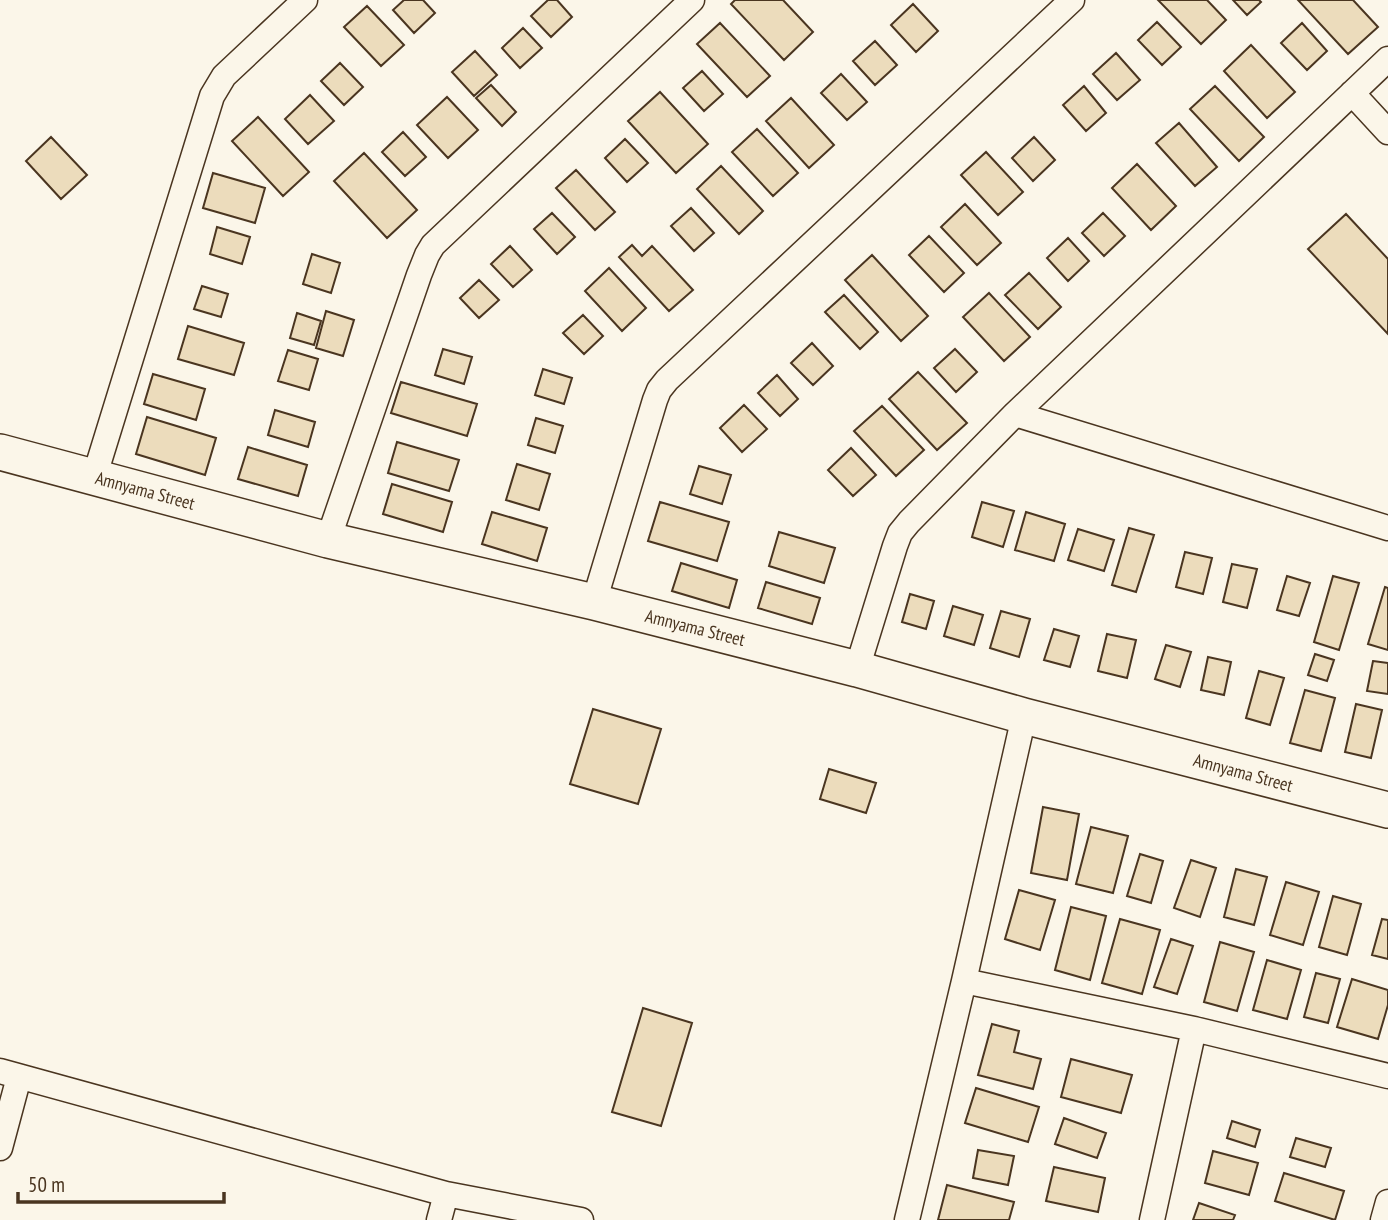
<svg xmlns="http://www.w3.org/2000/svg" width="1388" height="1220" font-family="'PT Sans Narrow',sans-serif">
<style>
.building{fill:#ecdcbc;stroke:#4a3520;stroke-width:2}
.lines{fill:none;stroke-linecap:round;stroke-linejoin:round}
.street-casing{stroke:#4a3520;stroke-width:27}
.secondary-casing{stroke:#4a3520;stroke-width:38}
.street{stroke:#fbf6e9;stroke-width:24}
.secondary{stroke:#fbf6e9;stroke-width:35}
.labels{text-anchor:middle;stroke-width:5;stroke-linejoin:round;paint-order:stroke}
.street-label{font-size:18px;fill:#4a3520;stroke:#fbf6e9}
</style>
<rect width="100%" height="100%" fill="#fbf6e9"/>
<path class="building" d="M404,0H423L435,13L414,33L393,10Z
M548,0H557L572,17L551,37L531,16Z
M735,0H783L813,32L784,60L731,4Z
M1158,0H1207L1226,20L1201,44Z
M1233,0H1259L1261,2L1247,15Z
M1298,0H1353L1378,27L1348,54Z
M913,4L938,31L916,52L891,25Z
M367,6L404,45L381,66L344,27Z
M1157,22L1181,47L1162,65L1138,40Z
M720,23L770,76L747,97L697,44Z
M1302,23L1327,51L1307,70L1281,43Z
M523,28L542,48L520,68L502,48Z
M875,41L897,65L875,85L853,61Z
M1251,45L1295,92L1267,118L1224,71Z
M475,51L497,75L474,96L452,72Z
M1116,53L1140,80L1117,100L1093,74Z
M340,63L363,87L344,105L321,81Z
M702,71L723,94L704,111L683,88Z
M841,74L867,102L847,120L821,93Z
M491,85L516,112L502,126L476,98Z
M1084,86L1106,113L1086,131L1063,105Z
M1215,86L1264,137L1239,161L1190,109Z
M660,92L708,144L676,173L628,121Z
M310,95L334,121L308,144L285,119Z
M447,97L478,130L448,158L417,125Z
M791,98L834,145L809,168L766,121Z
M258,117L309,172L283,196L232,141Z
M1179,123L1217,167L1195,186L1156,143Z
M757,129L798,173L773,196L732,152Z
M403,132L426,157L405,176L382,152Z
M51,137L87,175L61,199L26,161Z
M1034,137L1055,160L1033,181L1012,158Z
M625,139L648,163L627,182L605,158Z
M986,152L1023,192L998,215L961,175Z
M364,153L417,210L387,238L334,181Z
M1137,164L1176,206L1151,230L1112,188Z
M721,166L763,211L739,234L697,189Z
M576,170L615,212L595,230L556,188Z
M213,173L265,188L255,223L203,208Z
M965,204L1001,243L977,265L941,227Z
M691,208L714,233L694,251L671,226Z
M552,213L575,237L557,254L534,229Z
M1103,213L1125,236L1104,256L1082,233Z
M1346,214L1388,259V334L1308,249Z
M217,227L250,237L242,264L210,254Z
M929,236L964,273L944,292L909,255Z
M1068,238L1089,261L1068,281L1047,258Z
M632,245L642,256L652,246L693,290L669,311L619,257Z
M510,246L532,270L513,287L491,264Z
M312,254L340,263L331,293L303,284Z
M872,255L928,316L901,341L845,280Z
M609,268L646,308L622,331L585,291Z
M1029,273L1061,307L1038,329L1005,295Z
M479,280L499,300L479,318L460,298Z
M202,286L228,294L221,317L194,309Z
M989,293L1030,337L1004,361L963,317Z
M844,295L878,332L860,349L825,312Z
M326,311L354,320L343,356L316,348Z
M297,313L321,321L314,345L290,338Z
M583,315L603,336L584,354L563,333Z
M188,326L244,343L234,375L178,359Z
M812,343L833,366L813,385L791,363Z
M443,349L472,357L464,384L435,375Z
M955,349L977,372L956,392L934,368Z
M288,350L318,359L309,390L278,381Z
M543,369L572,378L564,404L535,395Z
M918,372L967,423L937,450L889,399Z
M153,374L205,389L196,420L144,404Z
M777,375L798,399L780,416L758,393Z
M401,382L477,404L467,436L391,413Z
M744,405L767,429L742,452L720,428Z
M882,406L924,450L896,476L854,431Z
M275,410L315,422L308,447L268,435Z
M147,417L216,438L205,475L136,454Z
M536,418L563,426L555,453L528,445Z
M397,442L459,460L449,491L388,473Z
M248,447L307,465L298,496L238,479Z
M851,448L876,475L853,496L828,470Z
M517,464L550,474L539,510L506,500Z
M699,466L731,475L722,504L690,494Z
M392,484L452,502L443,532L383,514Z
M660,502L729,522L717,561L648,541Z
M982,502L1014,511L1003,547L972,537Z
M492,512L547,528L537,561L482,544Z
M1026,512L1065,524L1054,561L1015,550Z
M1129,528L1154,535L1136,592L1112,585Z
M1078,529L1114,540L1104,571L1068,560Z
M779,532L835,548L824,583L769,566Z
M1185,552L1212,558L1203,594L1176,587Z
M681,563L737,580L729,608L672,591Z
M1232,564L1257,569L1247,608L1223,602Z
M1287,576L1310,583L1299,616L1277,610Z
M1333,576L1359,583L1339,650L1314,642Z
M766,582L820,598L812,624L758,608Z
M1385,587L1388,588V650L1368,644Z
M910,594L934,601L926,629L902,622Z
M953,606L983,615L974,645L944,636Z
M1001,611L1030,619L1019,657L990,648Z
M1054,629L1079,636L1070,667L1044,660Z
M1107,634L1136,640L1127,678L1098,671Z
M1166,645L1191,652L1180,687L1155,679Z
M1315,654L1334,660L1327,681L1308,675Z
M1208,657L1231,662L1224,695L1201,690Z
M1373,661L1388,663V694L1367,691Z
M1259,671L1284,678L1270,725L1246,718Z
M1305,690L1335,698L1321,751L1290,743Z
M1356,704L1382,710L1371,758L1345,752Z
M593,709L661,729L638,804L570,784Z
M829,769L876,783L866,813L820,799Z
M1043,807L1079,814L1067,880L1031,873Z
M1091,827L1128,836L1113,893L1076,884Z
M1140,854L1163,861L1151,903L1127,896Z
M1191,860L1216,868L1200,917L1174,908Z
M1236,869L1267,877L1254,925L1224,917Z
M1286,882L1319,892L1303,945L1270,935Z
M1019,890L1055,900L1040,950L1005,939Z
M1333,896L1361,904L1347,955L1319,947Z
M1071,907L1106,916L1090,980L1055,970Z
M1120,919L1160,930L1142,994L1102,983Z
M1382,919L1388,920V959L1372,955Z
M1171,939L1193,946L1177,994L1154,987Z
M1220,942L1254,952L1237,1011L1204,1002Z
M1267,960L1301,970L1287,1019L1253,1010Z
M1316,973L1340,979L1328,1023L1304,1017Z
M1352,979L1388,990V1005L1378,1039L1337,1027Z
M643,1008L692,1023L661,1126L612,1112Z
M992,1024L1019,1031L1014,1052L1041,1059L1033,1089L978,1075Z
M1071,1059L1132,1075L1121,1113L1061,1097Z
M976,1088L1039,1107L1028,1142L965,1123Z
M1064,1118L1106,1133L1097,1158L1055,1144Z
M1232,1121L1260,1130L1255,1147L1227,1138Z
M1296,1138L1331,1148L1325,1167L1290,1157Z
M978,1150L1014,1156L1008,1185L973,1178Z
M1213,1151L1258,1163L1249,1195L1205,1183Z
M1054,1167L1105,1178L1098,1212L1046,1201Z
M1284,1173L1344,1191L1335,1220L1275,1201Z
M947,1185L1014,1202L1009,1220H938Z
M1199,1203L1235,1215L1233,1220H1193Z"/>
<g class="lines">
<defs>
<path id="street" d="M1352,93L1388,132
M1015,414L1388,528
M94,478L212,96L224,76L305,0
M328,540L419,275L427,255L433,245L692,0
M594,602L655,400L659,390L667,380L1072,0
M857,669L895,546L900,533L909,522L1015,414L1388,59
M964,981L1194,1029L1388,1076
M0,1071L446,1194L581,1220
M0,1148L19,1077
M439,1220L446,1194
M907,1220L964,981L1024,716
M1152,1220L1194,1029
M1383,1220L1388,1202"/>
<path id="secondary" d="M0,452L328,540L594,602L857,669L1024,716L1388,810"/>
</defs>
<use href="#street" class="street-casing"/>
<use href="#secondary" class="secondary-casing"/>
<use href="#street" class="street"/>
<use href="#secondary" class="secondary"/>
</g>
<g class="labels">
<g class="street-label">
<text transform="translate(145 491) rotate(15)" y="6">Amnyama Street</text>
<text transform="translate(695 628) rotate(14)" y="6">Amnyama Street</text>
<text transform="translate(1243 773) rotate(15)" y="6">Amnyama Street</text>
</g>
</g>
<path d="M18 1192v10h206v-10" fill="none" stroke="#4a3520" stroke-width="3.5"/>
<text x="28" y="1192" font-size="21" fill="#4a3520" stroke="#fbf6e9" stroke-width="5" paint-order="stroke">50 m</text>
</svg>
